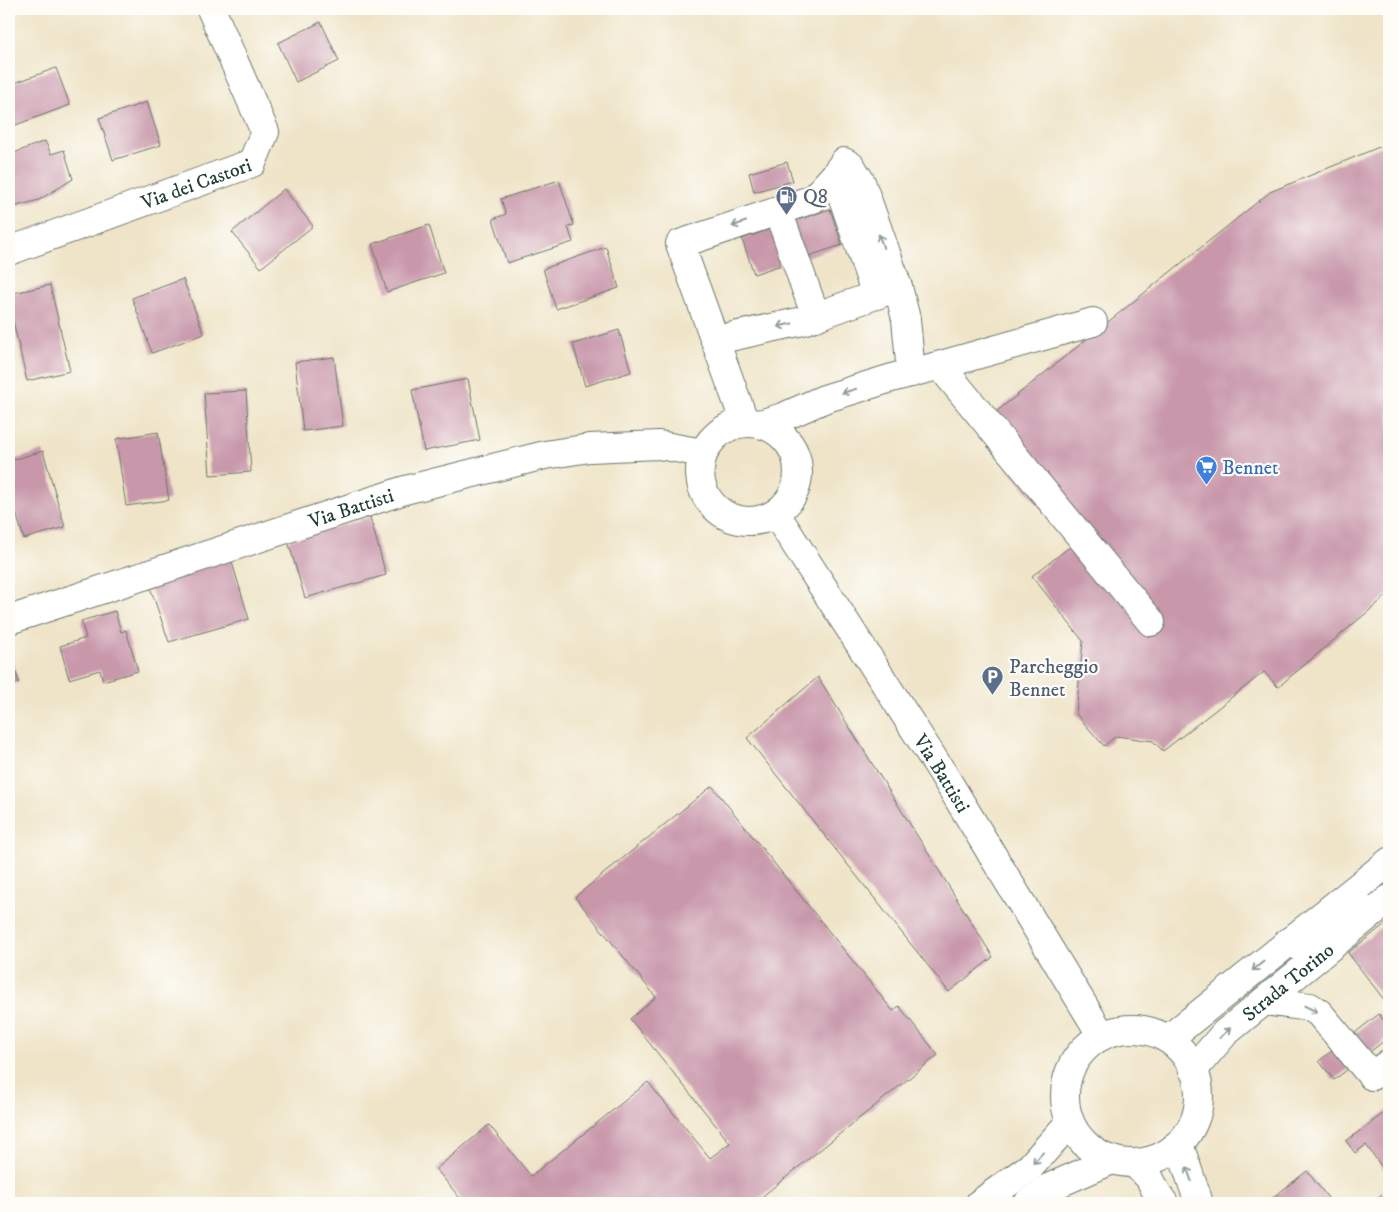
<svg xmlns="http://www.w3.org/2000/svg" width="1398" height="1212" font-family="'IM FELL DW Pica',serif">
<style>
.building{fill:#c897aa}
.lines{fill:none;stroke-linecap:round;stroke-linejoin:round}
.minor-casing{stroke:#687768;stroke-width:30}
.major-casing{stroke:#687768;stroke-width:30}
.minor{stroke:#fff;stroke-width:28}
.major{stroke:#fff;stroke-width:28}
.oneway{stroke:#8f9e9a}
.labels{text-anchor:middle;stroke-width:4.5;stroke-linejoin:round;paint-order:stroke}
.street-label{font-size:20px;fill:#1f3d34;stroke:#fdfcf7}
.service-label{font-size:20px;fill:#4e5e75;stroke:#fdfcf7;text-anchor:start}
.shop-label{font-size:20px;fill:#366cbe;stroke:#fdfcf7;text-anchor:start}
</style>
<rect width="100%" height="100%" fill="#fdfcf7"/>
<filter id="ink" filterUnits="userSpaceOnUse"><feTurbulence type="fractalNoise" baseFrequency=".02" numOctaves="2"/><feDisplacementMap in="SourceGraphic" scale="10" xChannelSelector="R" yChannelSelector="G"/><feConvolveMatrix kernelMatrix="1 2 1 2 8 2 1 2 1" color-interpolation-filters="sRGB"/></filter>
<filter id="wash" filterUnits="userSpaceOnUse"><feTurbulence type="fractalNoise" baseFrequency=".0096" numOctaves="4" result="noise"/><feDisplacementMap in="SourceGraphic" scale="20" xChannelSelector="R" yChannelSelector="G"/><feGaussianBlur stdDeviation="1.12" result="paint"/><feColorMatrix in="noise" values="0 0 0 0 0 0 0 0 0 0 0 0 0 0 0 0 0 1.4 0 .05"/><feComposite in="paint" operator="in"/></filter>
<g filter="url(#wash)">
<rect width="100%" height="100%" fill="#efe4c8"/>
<g id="blocks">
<path class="building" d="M321,22L339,61L296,82L278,43Z
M56,68L70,105L10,127L9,85Z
M147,102L161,145L113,160L99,118Z
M45,141L51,154L64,150L73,179L39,200L9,208V155Z
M1389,143V594L1278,687L1264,672L1163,751L1153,741L1116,736L1104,746L1076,714L1083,641L1032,576L1071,546L976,428L1270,192Z
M787,162L793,181L754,192L749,173Z
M559,180L574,225L568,227L573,242L507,263L493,219L506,214L501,199Z
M284,189L313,226L261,268L232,232Z
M830,209L842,245L754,274L742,239Z
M429,225L444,273L387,292L372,244Z
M606,247L619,288L556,309L543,269Z
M183,279L204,334L152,353L132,298Z
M50,285L70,371L27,381L9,304V294Z
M619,330L631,372L585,386L573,344Z
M334,357L343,426L303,431L295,362Z
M468,379L480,440L424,451L412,390Z
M246,391L251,472L210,475L204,393Z
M158,432L169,500L126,506L116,439Z
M43,451L65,527L24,539L9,489V461Z
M370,517L386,575L305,598L288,541Z
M231,559L249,619L169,642L149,584Z
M115,611L121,632L126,630L138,671L103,681L100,670L69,679L60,646L86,638L81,621Z
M9,651L19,682L9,685Z
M818,677L993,957L949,992L747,738Z
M712,786L893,1011L899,1006L938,1055L754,1203H464L436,1169L489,1125L531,1176L648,1082L710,1158L730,1143L630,1019L656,997L575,897Z
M1389,921V1006L1348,953Z
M1389,1007V1019L1383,1011Z
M1379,1014L1389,1028V1037L1334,1080L1319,1061Z
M1388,1110L1389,1111V1177L1366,1145L1355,1153L1346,1141Z
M1307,1171L1332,1203H1266Z
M1388,1189L1389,1203H1371Z"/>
</g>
</g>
<g filter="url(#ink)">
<use href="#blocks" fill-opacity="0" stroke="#687768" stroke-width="1"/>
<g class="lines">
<defs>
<g id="minor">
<path d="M835,175L876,295"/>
<path d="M778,211L816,317"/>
<path id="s1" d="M9,251L252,163L265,132L211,9"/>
<path d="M716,340L803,321L898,287"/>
<path d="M934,367L1093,322"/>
<path d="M745,423L680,244L813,199L835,175L844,162L851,166L861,182L898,287L906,319L911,373"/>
<circle cx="749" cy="472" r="49"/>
<path d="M760,424L783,417L824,399L895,377L934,367L942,369L947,374L1151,622"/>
<path id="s2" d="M776,514L942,772L1102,1036"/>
<path id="s3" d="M9,620L405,490L545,455L590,448L659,445L703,453"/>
<path d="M1288,942L1301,947L1311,943L1360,907"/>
<path d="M1264,1001L1310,1007L1319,1013L1372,1076L1389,1063"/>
<path d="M1177,1145L1182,1153L1199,1203"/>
<path d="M1134,1163L1149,1177L1157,1193L1164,1203"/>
</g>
<g id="major">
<circle cx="1132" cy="1096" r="67"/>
<path d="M1168,1039L1389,862"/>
<path id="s4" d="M1193,1070L1225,1033L1389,899"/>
<path d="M980,1203L1030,1167L1070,1122"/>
<path d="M1028,1203L1048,1188L1112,1160"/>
</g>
</defs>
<use href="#minor" class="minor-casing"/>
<use href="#major" class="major-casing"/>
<use href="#minor" class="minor"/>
<use href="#major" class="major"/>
</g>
<defs><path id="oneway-shaft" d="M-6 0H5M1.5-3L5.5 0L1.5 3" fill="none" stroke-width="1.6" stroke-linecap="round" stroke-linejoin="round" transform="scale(1.25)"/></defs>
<g class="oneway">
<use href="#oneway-shaft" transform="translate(739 224) rotate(161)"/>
<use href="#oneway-shaft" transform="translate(881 241) rotate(-109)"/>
<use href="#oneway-shaft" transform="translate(785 325) rotate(168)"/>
<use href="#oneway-shaft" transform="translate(849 391) rotate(163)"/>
<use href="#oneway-shaft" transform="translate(1258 966) rotate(141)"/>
<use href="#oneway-shaft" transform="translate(1311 1009) rotate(26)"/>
<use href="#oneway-shaft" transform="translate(1225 1033) rotate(-43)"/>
<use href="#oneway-shaft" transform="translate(1038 1158) rotate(132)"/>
<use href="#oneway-shaft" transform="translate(1189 1174) rotate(-109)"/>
</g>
</g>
<defs>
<symbol id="fuel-pin" viewBox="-11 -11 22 30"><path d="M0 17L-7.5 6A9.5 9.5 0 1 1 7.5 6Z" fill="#5c6f8a" stroke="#fdfcf7"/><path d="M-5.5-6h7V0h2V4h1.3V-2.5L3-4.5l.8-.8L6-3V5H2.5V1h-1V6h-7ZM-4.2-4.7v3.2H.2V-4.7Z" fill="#fff"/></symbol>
<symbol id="supermarket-pin" viewBox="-11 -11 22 30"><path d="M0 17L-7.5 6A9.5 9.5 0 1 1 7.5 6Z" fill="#3f7fe0" stroke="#fdfcf7"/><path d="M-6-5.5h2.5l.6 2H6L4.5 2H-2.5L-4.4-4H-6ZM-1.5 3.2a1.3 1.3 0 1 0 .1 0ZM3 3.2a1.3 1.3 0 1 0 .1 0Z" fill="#fff"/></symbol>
<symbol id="parking-pin" viewBox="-11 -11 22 30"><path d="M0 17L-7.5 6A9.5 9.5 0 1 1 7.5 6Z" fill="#5c6f8a" stroke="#fdfcf7"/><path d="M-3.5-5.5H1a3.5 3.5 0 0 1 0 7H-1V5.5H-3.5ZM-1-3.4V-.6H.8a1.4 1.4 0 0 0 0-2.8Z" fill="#fff"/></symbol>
</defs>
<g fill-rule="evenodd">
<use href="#fuel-pin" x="774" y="184" width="25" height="34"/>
<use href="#supermarket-pin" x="1194" y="454" width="25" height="34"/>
<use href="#parking-pin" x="980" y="664" width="25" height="34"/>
</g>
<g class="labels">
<g class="street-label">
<text dy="7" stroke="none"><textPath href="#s1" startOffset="199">Via dei Castori</textPath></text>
<text dy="7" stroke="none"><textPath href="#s3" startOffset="360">Via Battisti</textPath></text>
<text dy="7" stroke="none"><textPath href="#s2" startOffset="308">Via Battisti</textPath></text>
<text dy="7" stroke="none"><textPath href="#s4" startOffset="130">Strada Torino</textPath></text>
</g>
<g class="service-label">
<text x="803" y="203">Q8</text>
<text x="1009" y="673">Parcheggio<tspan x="1009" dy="23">Bennet</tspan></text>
</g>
<g class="shop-label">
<text x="1222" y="474">Bennet</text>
</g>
</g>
<rect width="1398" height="1212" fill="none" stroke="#fdfcf7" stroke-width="30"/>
</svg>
